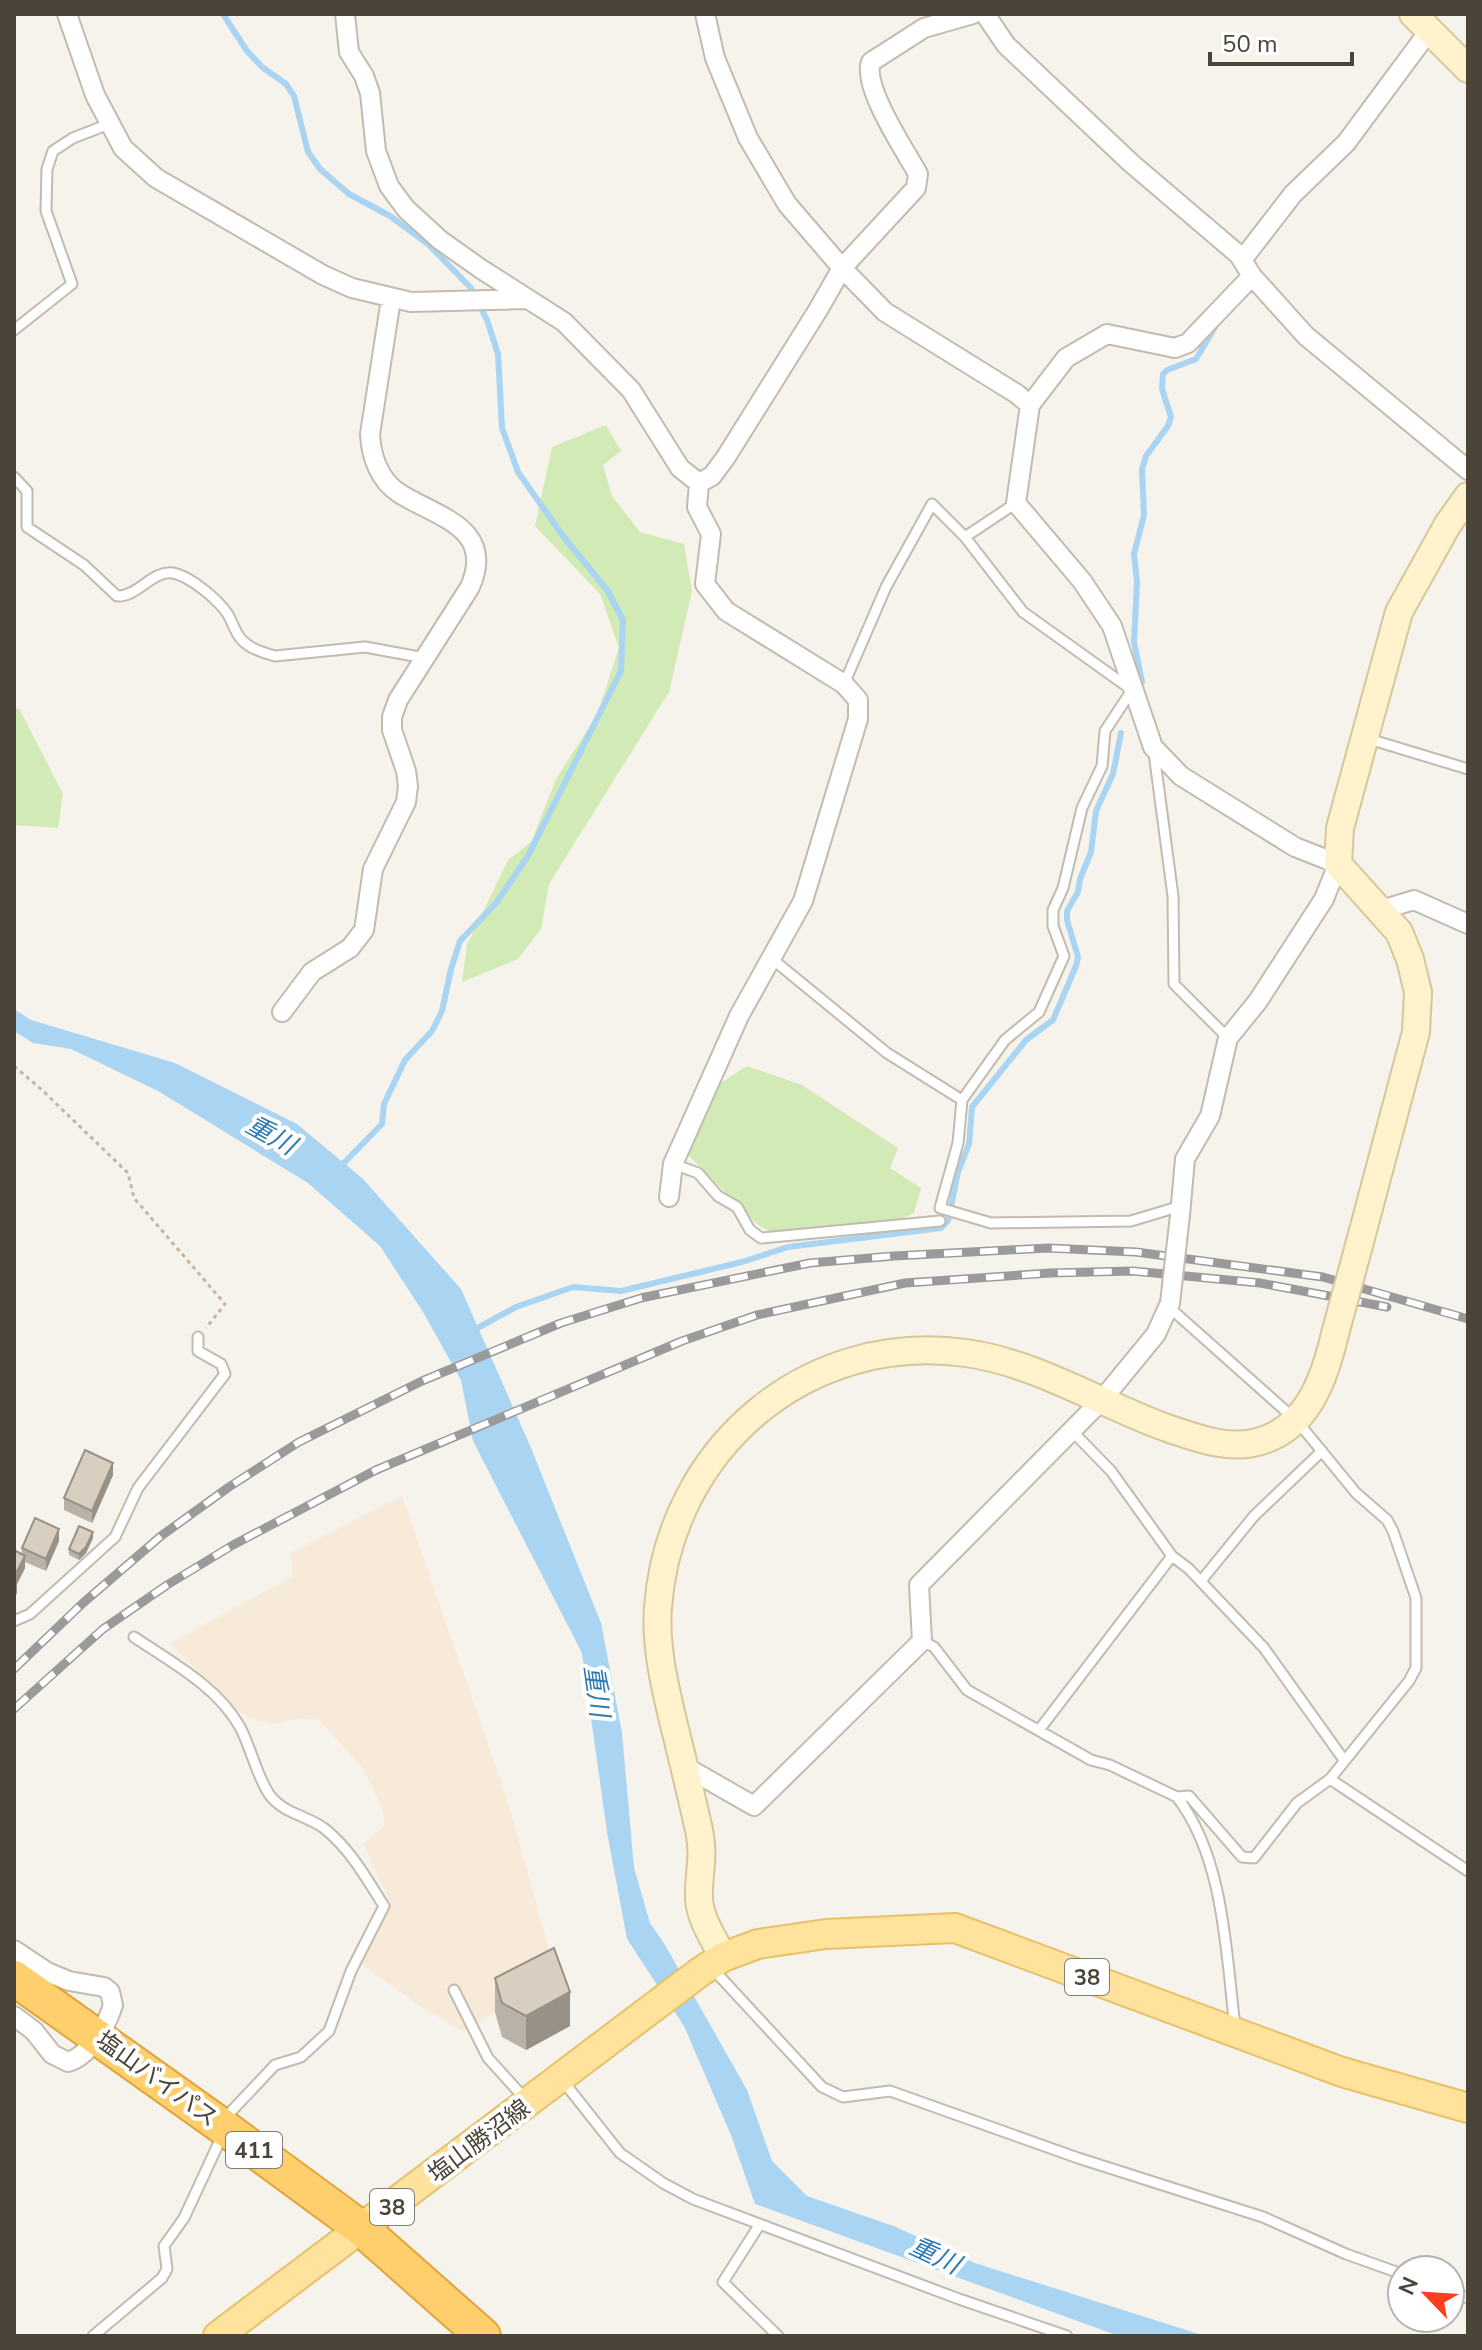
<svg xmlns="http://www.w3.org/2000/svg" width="1482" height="2350" font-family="'Nunito Sans','Noto Sans JP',sans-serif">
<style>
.commercial{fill:#f7ead8}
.green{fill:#d2eab5}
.water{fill:#a9d4f2}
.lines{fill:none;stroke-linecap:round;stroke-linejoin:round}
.stream{stroke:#a9d4f2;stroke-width:6}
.lane-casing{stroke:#c2bbae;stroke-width:13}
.street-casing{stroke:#c2bbae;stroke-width:22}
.secondary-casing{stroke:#d6c79b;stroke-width:30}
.primary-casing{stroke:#e6c16a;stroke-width:32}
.highway-casing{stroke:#e0a43c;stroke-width:38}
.path{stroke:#c4b79f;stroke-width:3;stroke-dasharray:4 4;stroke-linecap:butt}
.lane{stroke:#fff;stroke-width:9}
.street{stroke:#fff;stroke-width:18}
.secondary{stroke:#fff3cd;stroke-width:26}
.primary{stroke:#ffe39c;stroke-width:28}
.highway{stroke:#ffcf6e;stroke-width:34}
.rail-casing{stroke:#9a9a9a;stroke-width:9}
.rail{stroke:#fff;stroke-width:6;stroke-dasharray:18;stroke-linecap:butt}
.street-bridge-casing{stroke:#c2bbae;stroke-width:22;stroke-linecap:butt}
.secondary-bridge-casing{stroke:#d6c79b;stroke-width:30;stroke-linecap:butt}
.street-bridge{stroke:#fff;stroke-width:18}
.secondary-bridge{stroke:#fff3cd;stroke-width:26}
.wall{fill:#bab2a6}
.shaded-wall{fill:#979187}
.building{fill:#d8cfc1;stroke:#979187;stroke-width:2}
.labels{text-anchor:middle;stroke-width:8;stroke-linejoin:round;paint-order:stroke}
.shield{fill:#fff;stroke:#817c74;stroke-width:2}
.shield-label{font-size:22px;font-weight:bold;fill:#4b4439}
.street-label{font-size:24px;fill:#4b4439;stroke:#fff}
.water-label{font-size:26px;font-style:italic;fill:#2e7ab2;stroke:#fff}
</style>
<rect width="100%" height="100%" fill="#f6f3ec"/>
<path class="commercial" d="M402,1496L509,1805L570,2026L526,2050L502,2037L495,2012L464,2032L418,2005L362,1964L391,1903L363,1844L385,1825L382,1808L363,1768L319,1720L301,1718L275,1724L254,1720L236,1710L170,1643L293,1576L290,1553Z"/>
<path class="green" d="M606,425L621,451L603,465L612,496L640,532L684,544L692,591L669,692L549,884L541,929L518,959L462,982L467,945L508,860L531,842L556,779L597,715L619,648L600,594L535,526L552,447Z
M19,708L63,794L58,828L14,825V710Z
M747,1066L802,1085L898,1148L890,1168L921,1188L914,1213L898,1221L773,1233L759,1226L686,1153L716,1086Z"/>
<path class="water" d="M14,1009L31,1020L175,1063L297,1124L363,1179L461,1289L531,1448L601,1623L622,1733L634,1868L650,1923L665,1945L747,2090L772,2161L807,2196L896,2227L975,2263L1205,2336H1119L755,2204L731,2135L684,2026L627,1939L607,1832L582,1653L473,1441L461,1380L423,1312L380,1246L308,1183L158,1091L71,1049L33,1043L14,1031Z"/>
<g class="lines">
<path class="stream" d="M223,14L247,51L262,67L286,84L294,96L308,152L320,169L349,194L390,216L428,244L471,288L487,320L498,354L502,428L518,472L563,536L607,590L623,620L621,671L528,856L496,903L460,941L451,969L442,1011L432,1031L405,1060L384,1104L382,1124L339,1168
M1142,682L1134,642L1137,582L1134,554L1144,515L1142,469L1146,456L1168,426L1171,417L1162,389L1163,374L1167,370L1196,359L1215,327
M472,1331L516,1307L573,1287L621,1291L742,1262L788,1247L941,1228L948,1221L958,1172L969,1144L972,1107L1026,1040L1053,1020L1076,966L1078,957L1067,920V911L1078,892L1080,879L1091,852L1096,811L1113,774L1121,733"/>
<defs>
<path id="lane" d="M14,330L72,284L46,211L47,169L53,151L73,138L109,124
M14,477L27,491V527L84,565L117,596C138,597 152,570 173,573C190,576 217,599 227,613C233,622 234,632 242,640C250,649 263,653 275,656L365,647L425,658
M965,537L1023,612L1132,690L1105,731L1102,766L1082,808L1063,888L1053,910V926L1064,956L1039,1012L1005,1040L962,1100L958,1143L940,1208L991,1223L1131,1221L1181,1206
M844,684L886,587L932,504L965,537L1016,503
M1369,739L1468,769
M1154,753L1173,896L1174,984L1228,1038
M771,958L887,1053L962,1100
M673,1164L698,1173L718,1196L737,1207L750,1230L761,1238L940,1221
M1170,1308L1297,1421L1356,1493L1387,1520L1393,1531L1416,1598V1668L1409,1681L1330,1779L1468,1871
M1073,1432L1111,1471L1172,1556L1189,1569L1264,1648L1344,1760
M1201,1581L1254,1516L1322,1451
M14,1621L30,1614L115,1537L138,1488L225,1374L221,1364L198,1351V1337
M134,1637C171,1662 217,1686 240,1727C251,1748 256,1774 269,1794C283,1814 307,1815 325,1829C351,1850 366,1878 384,1906L351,1971L329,2031L301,2057L275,2065L225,2118
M922,1641L934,1647L967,1690L1091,1760L1110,1765L1177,1797L1189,1796L1242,1857L1254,1858L1297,1803L1330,1779
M1039,1730L1172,1556
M1177,1797C1224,1858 1226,1952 1235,2027
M712,1968L822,2087L843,2097L890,2091L1078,2158L1263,2217L1346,2254L1402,2274
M454,1990L488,2058L527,2101
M563,2081L620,2153L663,2183L693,2199L959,2299L1067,2336
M760,2224L723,2282L778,2336
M1450,2292L1468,2298
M93,2336L162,2278L167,2269L164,2246L184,2218L222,2136"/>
<path id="street" d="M67,14L95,95L123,148L156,178L323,275L352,288L411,302L526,299
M345,14L349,52L364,76L370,93L376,151L389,186L406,209L440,240L481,269L564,322L631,390L680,468L699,483L712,476L726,457L818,310L842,268L916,188L918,174C905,150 862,87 871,62L924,28L973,14
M705,14L715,58L748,138L787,204L842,268L885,312L1017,394L1030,405L1016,503L1082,581L1112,626L1153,747L1181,776L1295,847L1338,864L1324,899L1258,1001L1228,1038L1210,1116L1185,1159L1180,1215
M985,14L1006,45L1131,163L1239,255L1252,276L1306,336L1468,470
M1242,260L1293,194L1346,143L1429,31
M1030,405L1066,358L1107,334L1175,348L1188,343L1252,276
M1378,911L1414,900L1468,924
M282,1012L312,972L350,948L364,930L373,869L406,802L408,786L406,771L392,730V717L398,700L470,587C496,527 436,517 399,493C379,480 371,456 370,434L391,299
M669,1197L673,1164L739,1016L803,901L858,719V700L844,684L726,611L705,584L711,534L697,507L699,483
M684,1766L754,1806L922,1641L919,1585L1101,1401L1156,1334L1170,1303
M14,1950L47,1972L69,1981L104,1987L110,1992L113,2005C107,2025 89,2056 68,2062L52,2054L34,2031L14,2016"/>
<path id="secondary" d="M1413,14L1468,69
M1361,1238L1416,1032L1418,992L1410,959L1399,932L1338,864L1340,828L1399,612L1448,524L1468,496
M723,1957C714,1939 700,1919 699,1899C698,1873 705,1858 699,1830C691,1795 683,1760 674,1725C665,1687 655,1647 658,1607C670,1448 807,1331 966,1353C1037,1363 1100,1404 1167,1428C1194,1437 1224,1449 1253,1443C1306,1432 1324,1381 1335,1334"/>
<path id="primary" d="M218,2336L700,1972L723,1957L758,1944L826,1934L955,1928L1342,2072L1468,2108"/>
<path id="highway" d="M14,1978L219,2124L362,2229L483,2336"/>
</defs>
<use href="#lane" class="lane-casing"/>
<use href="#street" class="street-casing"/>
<use href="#secondary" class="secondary-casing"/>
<use href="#primary" class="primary-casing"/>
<use href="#highway" class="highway-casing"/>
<path class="path" d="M14,1066L42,1090L128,1173L134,1198L225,1304L206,1328"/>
<use href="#lane" class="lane"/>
<use href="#street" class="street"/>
<use href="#secondary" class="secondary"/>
<use href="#primary" class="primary"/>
<use href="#highway" class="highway"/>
<defs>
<path id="rail" d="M14,1669L83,1603L161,1536L229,1487L299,1442L422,1381L561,1323L641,1298L810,1263L894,1256L1048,1248L1136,1252L1323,1277L1468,1319
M14,1709L103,1629L167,1585L233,1545L376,1470L682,1341L757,1315L905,1283L1050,1273L1133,1271L1260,1283L1387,1307"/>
</defs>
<use href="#rail" class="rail-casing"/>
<use href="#rail" class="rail"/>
<defs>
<path id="street-bridge" d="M1170,1303L1180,1215"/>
<path id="secondary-bridge" d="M1335,1334L1361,1238"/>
</defs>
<use href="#street-bridge" class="street-bridge-casing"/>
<use href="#secondary-bridge" class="secondary-bridge-casing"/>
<use href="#street-bridge" class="street-bridge"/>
<use href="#secondary-bridge" class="secondary-bridge"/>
</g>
<path class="wall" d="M113,1475L92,1523L64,1510V1498Z
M93,1538L86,1553L79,1560L69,1555V1549Z
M59,1541L46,1571L25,1562V1568L17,1584V1593L14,1598L22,1548Z
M495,1978L570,2026L526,2050L502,2037L495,2012Z"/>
<path class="shaded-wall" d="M113,1463V1475L92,1523V1511Z
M59,1529V1541L46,1571V1559Z
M93,1532V1538L86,1553L79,1560V1554Z
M25,1556V1568L17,1584V1593L14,1598V1577Z
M570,1992V2026L526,2050V2016Z"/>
<path class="building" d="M85,1450L113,1463L92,1511L64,1498Z
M35,1518L59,1529L46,1559L22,1548Z
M79,1526L93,1532L86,1547L79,1554L69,1549Z
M14,1550L25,1556L14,1577Z
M554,1948L570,1992L526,2016L502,2003L495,1978Z"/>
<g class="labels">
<g class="shield">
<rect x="1065" y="1959" width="44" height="36" rx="6"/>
<rect x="226" y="2132" width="56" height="36" rx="6"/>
<rect x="370" y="2189" width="44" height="36" rx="6"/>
</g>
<g class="shield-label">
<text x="1087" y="1985">38</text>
<text x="254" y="2158">411</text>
<text x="392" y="2215">38</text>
</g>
<g class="street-label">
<text transform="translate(157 2079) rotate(36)" y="8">塩山バイパス</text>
<text transform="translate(479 2141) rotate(-37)" y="8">塩山勝沼線</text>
</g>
<g class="water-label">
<text transform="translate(271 1135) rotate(29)" y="9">重川</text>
<text transform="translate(597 1691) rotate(82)" y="9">重川</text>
<text transform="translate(935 2255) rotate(25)" y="9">重川</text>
</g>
</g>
<rect width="1482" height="2350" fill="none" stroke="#4b4439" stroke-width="32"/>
<g transform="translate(1426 2294) rotate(295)"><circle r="38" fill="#ffffff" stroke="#b7b4b0" stroke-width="2"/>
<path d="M0-6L14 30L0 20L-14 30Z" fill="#fc3f1d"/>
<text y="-12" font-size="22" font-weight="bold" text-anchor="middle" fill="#4b4439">N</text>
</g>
<path d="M1210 52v12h142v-12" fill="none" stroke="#4b4439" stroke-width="4"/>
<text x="1222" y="52" font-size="24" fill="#4b4439" stroke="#ffffff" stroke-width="6" paint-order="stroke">50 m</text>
</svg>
